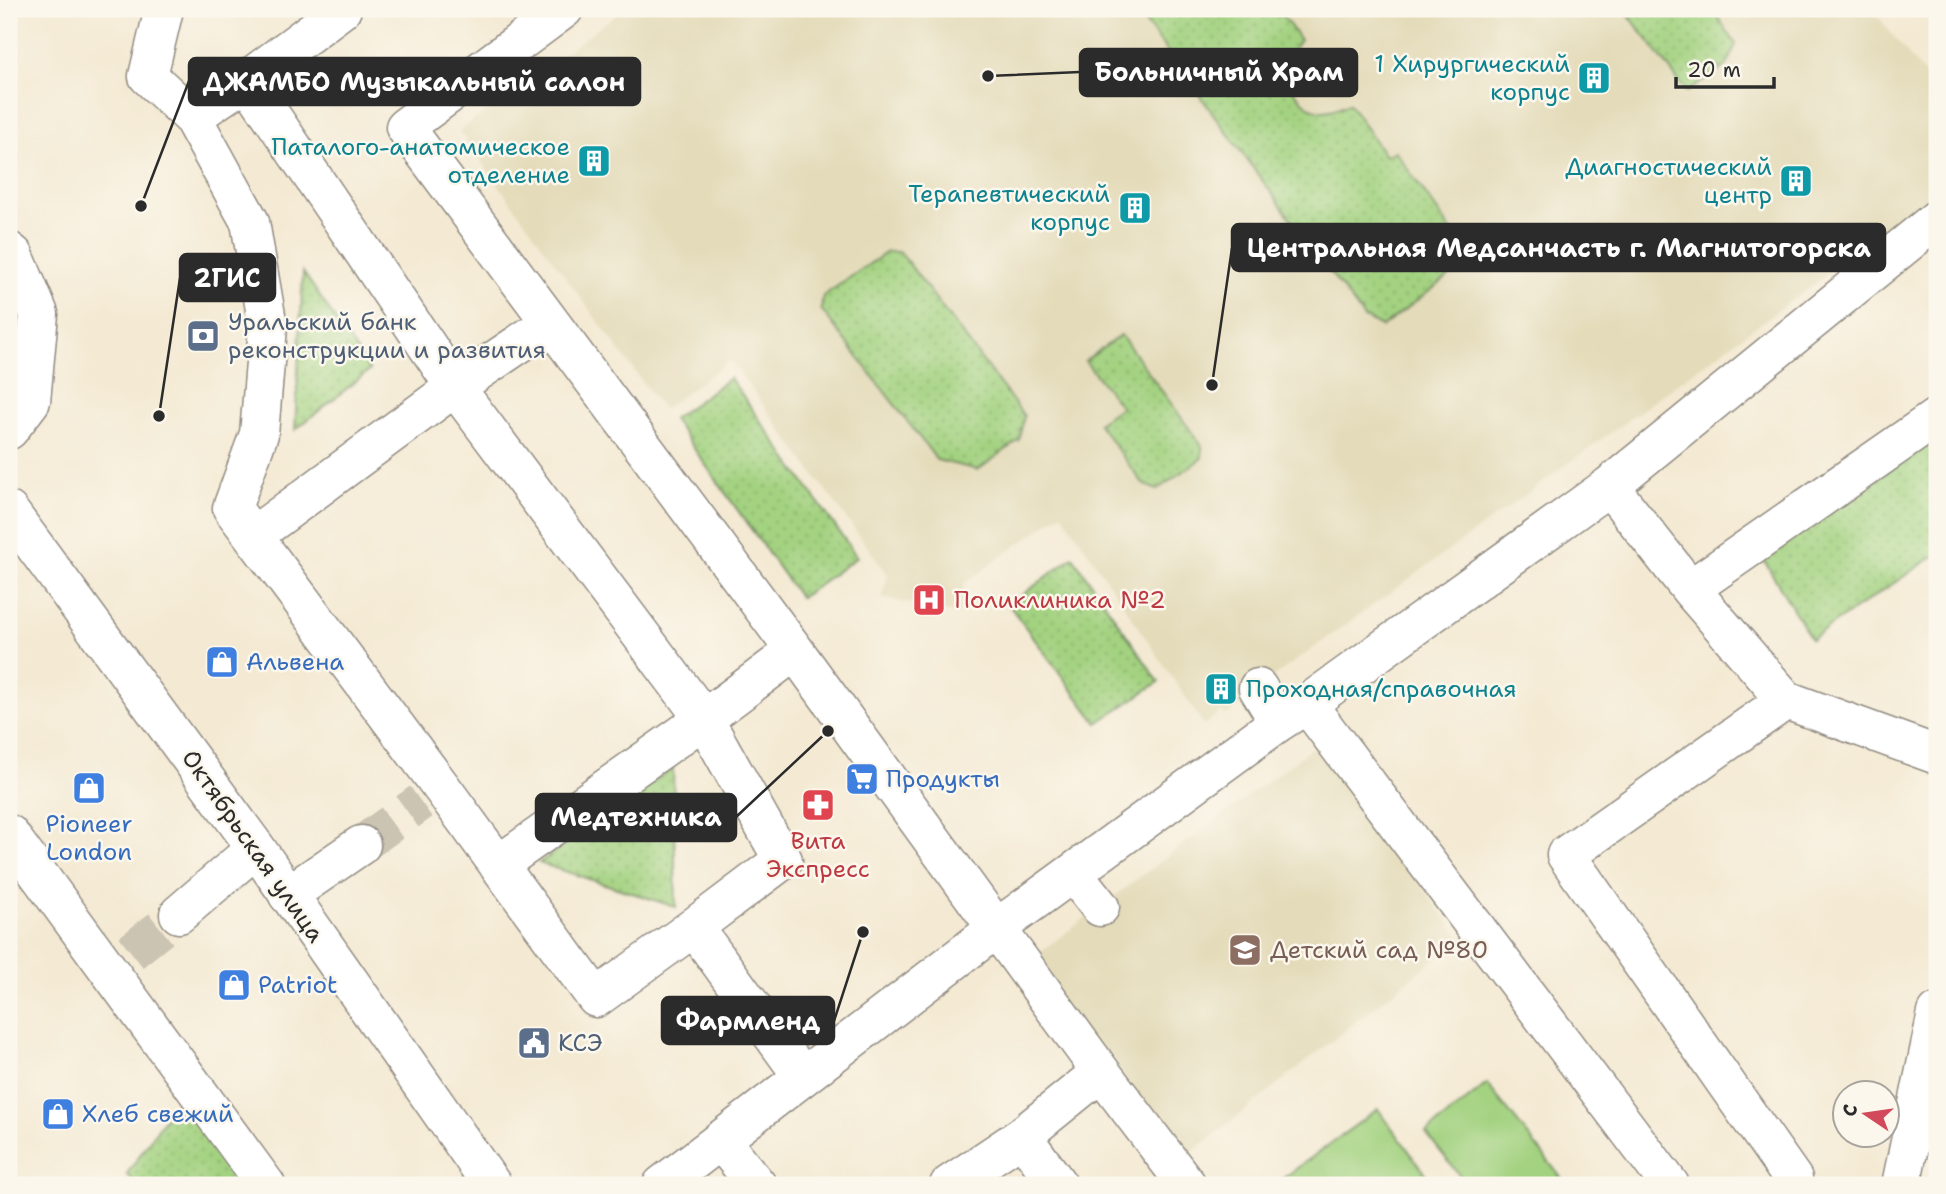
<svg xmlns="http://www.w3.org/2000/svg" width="1946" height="1194" font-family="'Shantell Sans',sans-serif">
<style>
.built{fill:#e4dbba}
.green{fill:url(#green-dots);stroke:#677e56;stroke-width:2}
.pitch{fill:#a3d280;stroke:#677e56;stroke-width:2}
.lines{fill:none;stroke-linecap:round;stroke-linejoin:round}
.minor-tunnel{stroke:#ccc4b2;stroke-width:38;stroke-dasharray:38 19;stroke-linecap:butt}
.minor-casing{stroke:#908a80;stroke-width:41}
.major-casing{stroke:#908a80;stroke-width:41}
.minor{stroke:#fff;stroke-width:38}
.major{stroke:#fff;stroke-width:38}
.labels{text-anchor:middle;stroke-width:5;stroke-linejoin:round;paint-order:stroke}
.culture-label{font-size:24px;fill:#0d838f;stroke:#fbf7ec;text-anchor:end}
.service-label{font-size:24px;fill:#4e5e75;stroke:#fbf7ec;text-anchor:start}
.health-label{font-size:24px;fill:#be3a42;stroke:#fbf7ec;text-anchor:start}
.shop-label{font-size:24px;fill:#366cbe;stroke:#fbf7ec;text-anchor:start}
.street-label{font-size:24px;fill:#2b2b2b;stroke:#fbf7ec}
.education-label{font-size:24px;fill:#785e54;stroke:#fbf7ec;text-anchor:start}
.leader{fill:none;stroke:#2b2b2b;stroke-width:2.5}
.callout-dot{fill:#2b2b2b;stroke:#fbf7ec;stroke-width:2.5}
.callout{fill:#2b2b2b;stroke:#2b2b2b;stroke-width:2.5}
.callout-label{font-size:26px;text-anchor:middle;font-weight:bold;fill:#fff}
</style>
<defs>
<pattern id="green-dots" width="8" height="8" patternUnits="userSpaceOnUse" patternTransform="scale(1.75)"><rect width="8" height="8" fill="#a3d280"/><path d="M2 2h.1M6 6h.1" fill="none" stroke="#8cb46f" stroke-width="1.8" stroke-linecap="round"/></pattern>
</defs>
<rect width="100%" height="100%" fill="#fbf7ec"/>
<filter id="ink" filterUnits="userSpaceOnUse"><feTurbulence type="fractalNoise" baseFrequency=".0143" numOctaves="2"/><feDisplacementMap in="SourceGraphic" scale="14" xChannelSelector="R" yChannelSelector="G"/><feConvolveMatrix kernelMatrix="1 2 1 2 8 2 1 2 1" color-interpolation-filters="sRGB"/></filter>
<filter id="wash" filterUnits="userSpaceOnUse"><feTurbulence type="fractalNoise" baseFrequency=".00686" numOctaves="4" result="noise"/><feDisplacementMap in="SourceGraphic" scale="28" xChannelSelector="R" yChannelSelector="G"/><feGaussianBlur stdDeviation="1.57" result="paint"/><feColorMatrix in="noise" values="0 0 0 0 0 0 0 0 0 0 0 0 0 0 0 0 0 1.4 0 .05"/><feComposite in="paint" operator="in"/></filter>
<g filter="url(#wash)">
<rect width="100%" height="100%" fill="#f4ead4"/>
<path class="built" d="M624,9H1872L1937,90V194L1527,494L1244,698L1246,701L1225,716L1222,712L1204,725L1062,513L965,583L958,614L882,598L888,575L730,360L663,410L459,131Z
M1316,745L1461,938L1184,1159L1028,961Z"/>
<path class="green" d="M1136,9H1278L1300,40C1295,47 1288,55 1287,64C1285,75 1287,80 1293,89C1310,113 1322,117 1349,103L1385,156L1395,151L1462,246L1460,268L1382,327L1364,318Z
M1624,9H1712L1736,44L1727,65L1687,92Z
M887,252H900L1024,416L1019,440L978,470L937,460L821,309L823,296Z
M303,272L370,370L295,430Z
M1121,335L1202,446V458L1157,490L1143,484L1098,423L1121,407L1085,361Z
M730,378L857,557L800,598L673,419Z
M1937,437V554L1811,639L1762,557Z
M1073,557L1159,682L1097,723L1009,605Z
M673,768L676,907L539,863Z
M180,1096L241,1185H136L127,1174Z"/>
<path class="pitch" d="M1487,1084L1567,1185H1467L1426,1133Z
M1378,1109L1434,1185H1274Z"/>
</g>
<g filter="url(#ink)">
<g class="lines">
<path class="minor-tunnel" d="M361,845L421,802
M131,952L179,914"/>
<defs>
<path id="minor" d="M164,9L148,76L192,117L247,80L342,9
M564,9L405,127L795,651L1101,1072L1187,1185
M192,117L250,222L268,327L259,434L232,508L442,788L596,998L694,927L783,860L704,719L455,387L247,80
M1609,486L1690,589L1937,417
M253,536L455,387L550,323
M1690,589L1786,700L1566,855L1793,1179L1792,1185
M1258,688L1279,722
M1786,700L1937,755
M1307,704L1670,1185
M9,834L266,1185
M498,865L704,719L795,651
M1073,873L1100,907
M288,895L361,845
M179,914L256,848
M694,927L803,1077
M1022,1136L1058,1185
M720,1140L757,1185
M662,1185L997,928L1279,722L1307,704L1609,486L1937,219
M949,1185L1022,1136L1101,1072
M1901,1185L1937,1013"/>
<path id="major" d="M9,251L14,255L39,314L31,401L9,430
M9,511L256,848L492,1185"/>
</defs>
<use href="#minor" class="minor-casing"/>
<use href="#major" class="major-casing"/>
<use href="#minor" class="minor"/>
<use href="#major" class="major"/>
</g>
</g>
<defs>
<symbol id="building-square" viewBox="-11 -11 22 22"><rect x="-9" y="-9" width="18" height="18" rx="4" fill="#0f9aa8" stroke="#fbf7ec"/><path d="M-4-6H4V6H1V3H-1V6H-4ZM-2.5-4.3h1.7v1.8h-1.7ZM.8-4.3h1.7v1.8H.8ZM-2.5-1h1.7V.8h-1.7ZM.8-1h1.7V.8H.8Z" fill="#fff"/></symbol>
<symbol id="bank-square" viewBox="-11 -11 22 22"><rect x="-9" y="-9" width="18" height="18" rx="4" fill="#5c6f8a" stroke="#fbf7ec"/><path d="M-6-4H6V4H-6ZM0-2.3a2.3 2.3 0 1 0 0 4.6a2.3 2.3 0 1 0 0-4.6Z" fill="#fff"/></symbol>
<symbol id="hospital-square" viewBox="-11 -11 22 22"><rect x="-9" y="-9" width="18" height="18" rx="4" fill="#e0444e" stroke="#fbf7ec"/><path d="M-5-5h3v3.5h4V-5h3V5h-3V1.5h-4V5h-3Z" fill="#fff"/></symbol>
<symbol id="shop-square" viewBox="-11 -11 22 22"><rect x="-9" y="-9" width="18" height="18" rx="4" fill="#3f7fe0" stroke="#fbf7ec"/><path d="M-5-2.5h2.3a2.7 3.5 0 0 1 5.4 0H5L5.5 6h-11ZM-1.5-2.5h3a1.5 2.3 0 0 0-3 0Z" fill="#fff"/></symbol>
<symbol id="supermarket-square" viewBox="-11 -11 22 22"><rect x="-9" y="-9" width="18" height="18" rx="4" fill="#3f7fe0" stroke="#fbf7ec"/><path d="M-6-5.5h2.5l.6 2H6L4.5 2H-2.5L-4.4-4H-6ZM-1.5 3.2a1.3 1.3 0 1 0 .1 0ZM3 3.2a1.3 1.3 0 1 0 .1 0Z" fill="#fff"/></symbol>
<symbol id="pharmacy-square" viewBox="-11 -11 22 22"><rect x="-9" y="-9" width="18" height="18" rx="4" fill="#e0444e" stroke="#fbf7ec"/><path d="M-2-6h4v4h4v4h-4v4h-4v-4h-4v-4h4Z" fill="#fff"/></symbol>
<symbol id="school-square" viewBox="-11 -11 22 22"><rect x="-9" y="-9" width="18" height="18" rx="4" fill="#8d6e63" stroke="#fbf7ec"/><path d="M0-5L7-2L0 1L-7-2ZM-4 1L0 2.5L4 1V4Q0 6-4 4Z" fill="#fff"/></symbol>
<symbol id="civic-square" viewBox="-11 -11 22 22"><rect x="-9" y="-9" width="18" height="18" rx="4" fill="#5c6f8a" stroke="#fbf7ec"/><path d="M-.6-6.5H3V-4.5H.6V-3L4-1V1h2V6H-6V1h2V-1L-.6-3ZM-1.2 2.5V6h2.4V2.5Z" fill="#fff"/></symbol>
</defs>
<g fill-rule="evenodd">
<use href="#building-square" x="1575" y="59" width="38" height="38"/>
<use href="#building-square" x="575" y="142" width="38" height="38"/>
<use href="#building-square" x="1777" y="162" width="38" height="38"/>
<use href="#building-square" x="1116" y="189" width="38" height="38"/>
<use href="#bank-square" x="184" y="317" width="38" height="38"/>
<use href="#hospital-square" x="910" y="581" width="38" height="38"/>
<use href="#shop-square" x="203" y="643" width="38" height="38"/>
<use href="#building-square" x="1202" y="670" width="38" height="38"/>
<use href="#supermarket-square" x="843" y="760" width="38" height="38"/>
<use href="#shop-square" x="70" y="769" width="38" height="38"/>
<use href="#pharmacy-square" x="799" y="786" width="38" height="38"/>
<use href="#school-square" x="1226" y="931" width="38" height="38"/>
<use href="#shop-square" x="215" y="966" width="38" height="38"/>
<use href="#civic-square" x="515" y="1024" width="38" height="38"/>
<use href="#shop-square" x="39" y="1095" width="38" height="38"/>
</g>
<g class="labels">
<g class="culture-label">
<text x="1570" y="72">1 Хирургический<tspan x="1570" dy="28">корпус</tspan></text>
<text x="570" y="155">Паталого-анатомическое<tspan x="570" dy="28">отделение</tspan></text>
<text x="1772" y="175">Диагностический<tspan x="1772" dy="28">центр</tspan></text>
<text x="1110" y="202">Терапевтический<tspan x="1110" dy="28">корпус</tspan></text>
<text x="1246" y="697" text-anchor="start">Проходная/справочная</text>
</g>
<g class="service-label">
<text x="228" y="330">Уральский банк<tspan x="228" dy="28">реконструкции и развития</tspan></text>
<text x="558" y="1051">КСЭ</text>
</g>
<g class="health-label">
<text x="954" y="608">Поликлиника №2</text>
<text x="818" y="849" text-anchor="middle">Вита<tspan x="818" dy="28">Экспресс</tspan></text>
</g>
<g class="shop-label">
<text x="246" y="670">Альвена</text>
<text x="886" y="787">Продукты</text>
<text x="89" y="832" text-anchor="middle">Pioneer<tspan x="89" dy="28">London</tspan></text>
<text x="258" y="993">Patriot</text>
<text x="82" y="1122">Хлеб свежий</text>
</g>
<g class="street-label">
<text transform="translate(253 846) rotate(55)" y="8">Октябрьская улица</text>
</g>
<g class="education-label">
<text x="1270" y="958">Детский сад №80</text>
</g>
</g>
<path class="leader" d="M988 76L1080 72M141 206L189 81M1212 385L1232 248M159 416L180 278M828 731L736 817M863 932L834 1021"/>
<g class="callout-dot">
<circle cx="988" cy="76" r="7"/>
<circle cx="141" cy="206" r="7"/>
<circle cx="1212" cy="385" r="7"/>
<circle cx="159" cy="416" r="7"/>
<circle cx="828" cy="731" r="7"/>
<circle cx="863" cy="932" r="7"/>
</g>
<g class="callout">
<rect x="1080" y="49" width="277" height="47" rx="7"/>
<rect x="189" y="58" width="451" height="47" rx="7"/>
<rect x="1232" y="224" width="653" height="47" rx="7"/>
<rect x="180" y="254" width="95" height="47" rx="7"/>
<rect x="536" y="794" width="200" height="47" rx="7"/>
<rect x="662" y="997" width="172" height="47" rx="7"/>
</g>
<g class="callout-label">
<text x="1219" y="81">Больничный Храм</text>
<text x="414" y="91">ДЖАМБО Музыкальный салон</text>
<text x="1559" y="257">Центральная Медсанчасть г. Магнитогорска</text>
<text x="227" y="287">2ГИС</text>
<text x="636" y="826">Медтехника</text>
<text x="748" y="1030">Фармленд</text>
</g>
<rect width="1946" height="1194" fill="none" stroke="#fbf7ec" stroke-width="35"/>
<g transform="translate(1866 1114) rotate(283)"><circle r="33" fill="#fbf7ec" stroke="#a8a59f" stroke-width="2"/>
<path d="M0-5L12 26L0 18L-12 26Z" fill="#d1495b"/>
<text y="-10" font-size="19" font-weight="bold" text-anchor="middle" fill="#2b2b2b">С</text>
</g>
<path d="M1676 77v10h98v-10" fill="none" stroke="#2b2b2b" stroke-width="3.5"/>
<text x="1687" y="77" font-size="21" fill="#2b2b2b" stroke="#fbf7ec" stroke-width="5" paint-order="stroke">20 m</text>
</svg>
